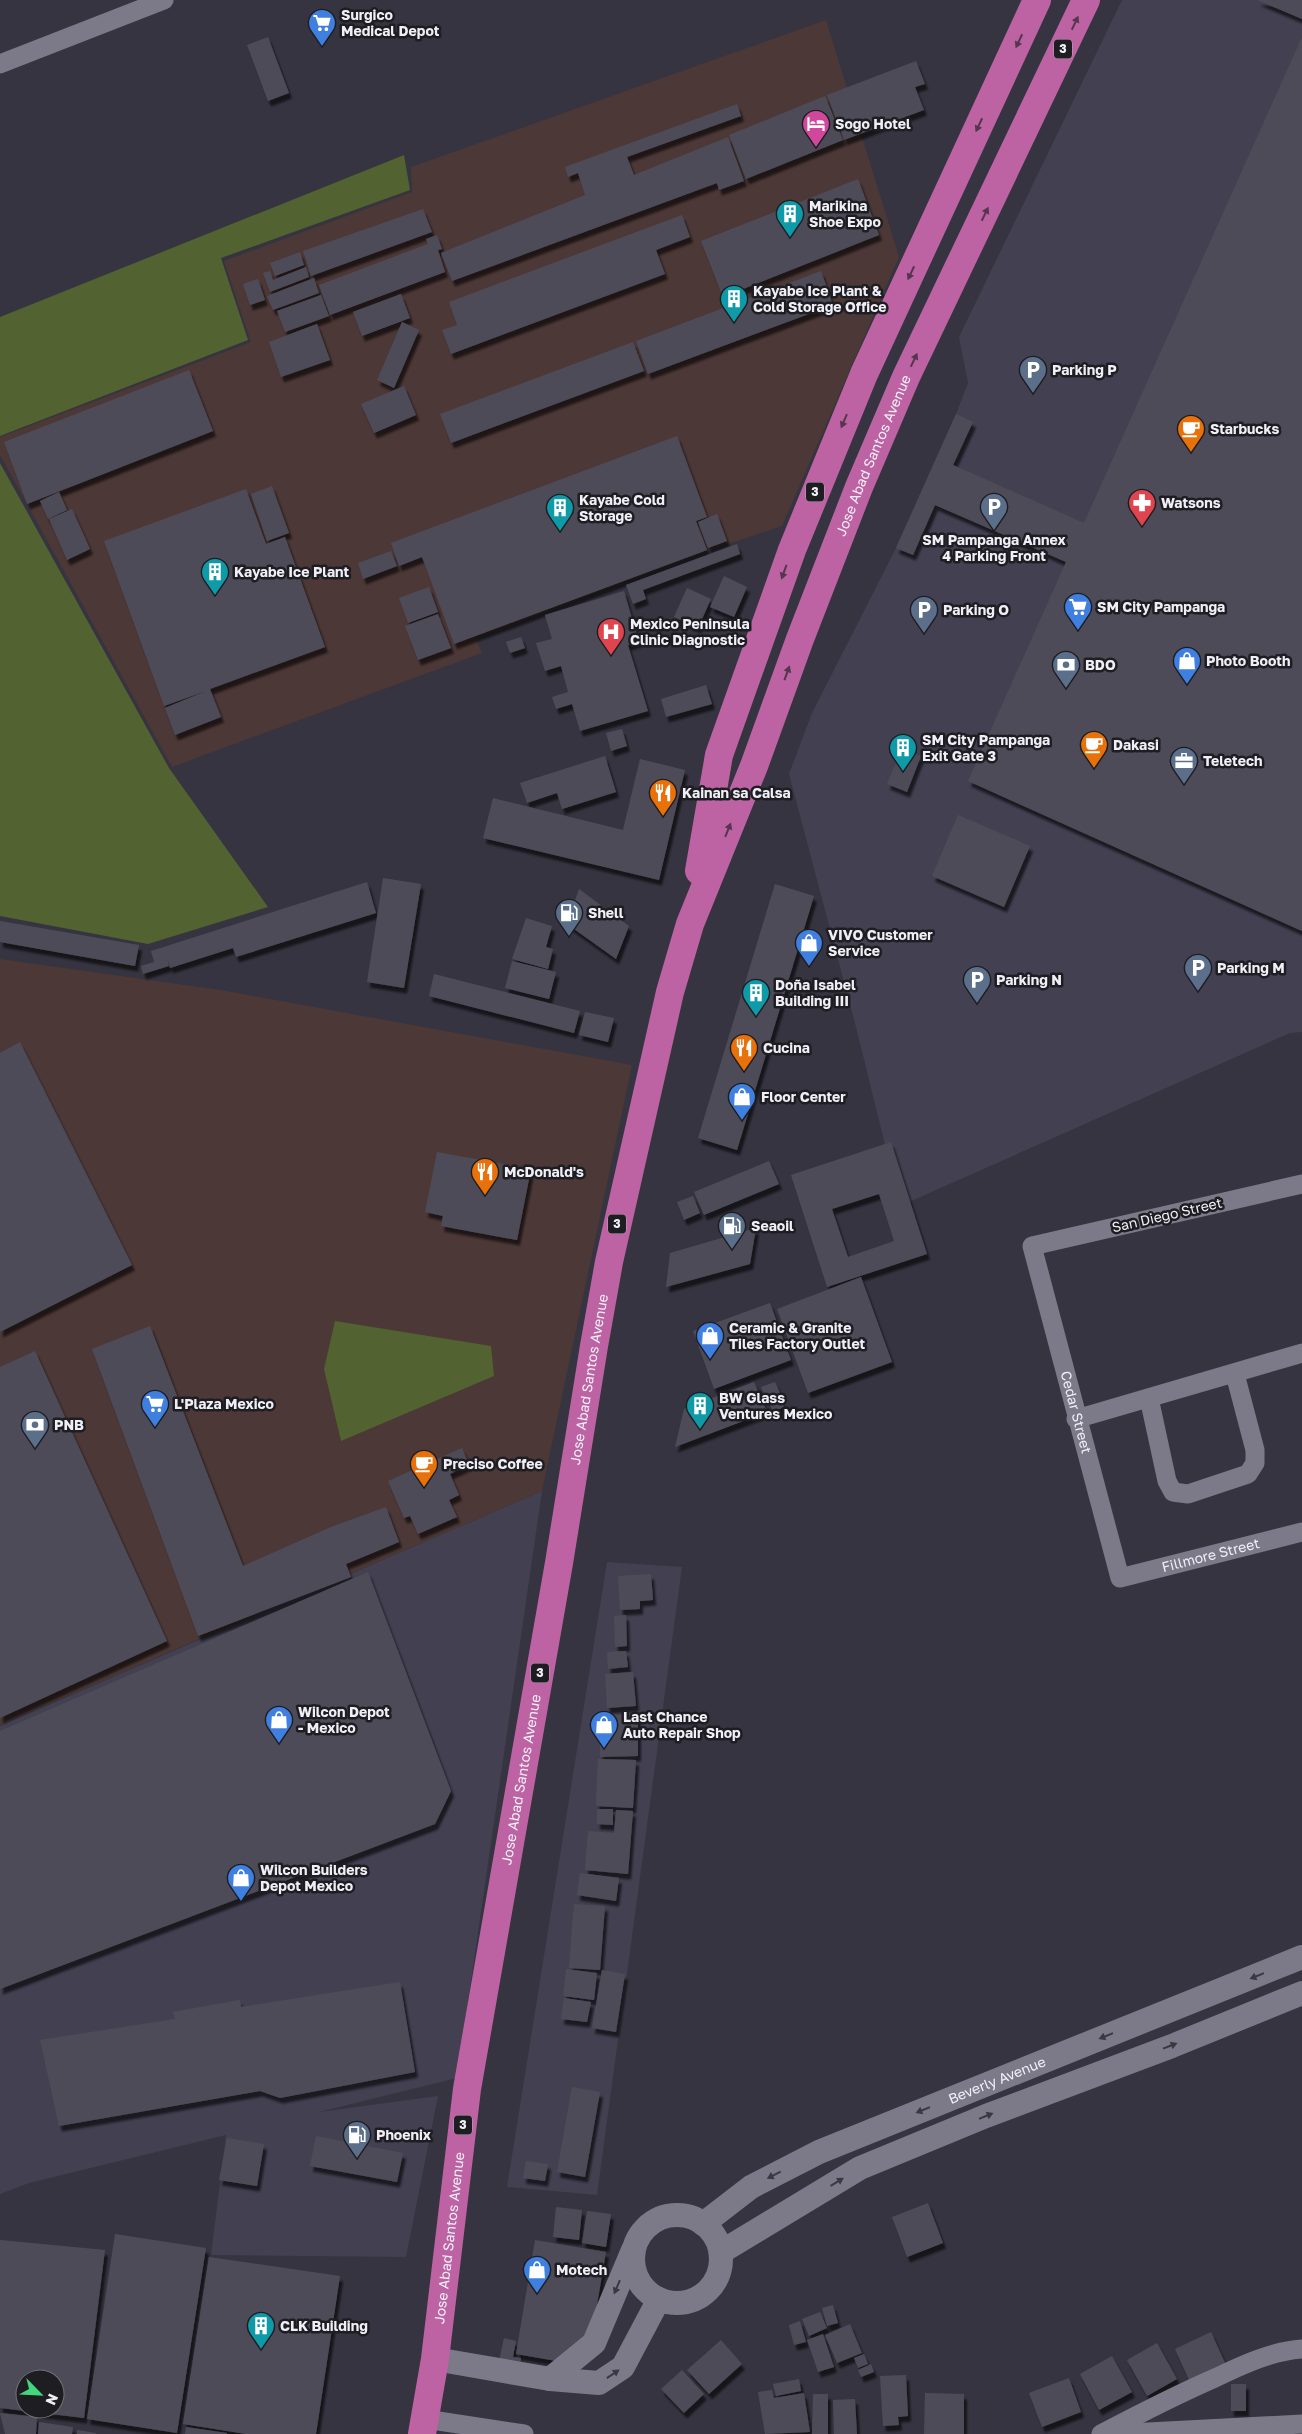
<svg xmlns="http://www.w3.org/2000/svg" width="1302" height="2434" font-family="'Golos Text',sans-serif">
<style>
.built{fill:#424051}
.industrial{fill:#4c3836}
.green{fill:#526230}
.building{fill:#4e4c59;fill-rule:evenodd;filter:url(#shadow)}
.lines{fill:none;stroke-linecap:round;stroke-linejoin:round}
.minor{stroke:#7c7a88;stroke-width:19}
.tertiary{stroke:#7c7a88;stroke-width:24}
.trunk{stroke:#bd63a3;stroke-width:28}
.oneway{fill:#55364f}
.oneway2{fill:#3a3941}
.labels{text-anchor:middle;stroke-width:5;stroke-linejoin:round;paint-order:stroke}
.shield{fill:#1d1d22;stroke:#b1b0b7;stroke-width:1}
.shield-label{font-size:12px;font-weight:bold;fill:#f0eff7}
.poi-label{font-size:14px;font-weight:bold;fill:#f0eff7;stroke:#1d1d22;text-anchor:start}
.street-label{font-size:14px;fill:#f0eff7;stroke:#1d1d22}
</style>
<defs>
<filter id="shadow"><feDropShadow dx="3" dy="5.5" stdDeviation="1" flood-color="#0009"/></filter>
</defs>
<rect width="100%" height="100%" fill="#363440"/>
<path class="built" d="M1122,0H1302V1032L1290,1033L900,1206L856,1027L789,774L812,713L896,548L956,414L968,383L959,337Z
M542,1491L457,2078L319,2112L438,2096L406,2257L211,2255L226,2135L29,2183L0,2194V1726Z
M607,1562L682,1567L597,2195L507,2187Z"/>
<path class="industrial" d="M826,20L899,257L782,526L707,551L476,638L482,653L172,767L0,455V437L251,342L224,261L412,192L411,167Z
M0,959L221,990L632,1065L542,1491L0,1725Z"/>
<path class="green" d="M404,155L410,190L221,258L248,340L0,436V317Z
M0,463L169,768L268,907L148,944L0,916Z
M335,1321L491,1346L494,1376L341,1441L324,1369Z"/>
<path class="building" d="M1257,0H1302V19Z
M268,37L289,93L268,101L247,45Z
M1302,37V931L968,781L1066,562L935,505L913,555L896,548L956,414L973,422L953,465L1084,523Z
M916,61L925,84L915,87L924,110L844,140L827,95Z
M825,96L843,140L746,179L729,135Z
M737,104L741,116L627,157L634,175L728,137L744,181L719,190L717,183L452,281L441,253L585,195L578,173L568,177L565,167Z
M858,179L879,235L723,297L701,241Z
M423,209L432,232L311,276L303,251Z
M682,215L690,237L656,250L665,274L451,354L442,330L457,325L449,302Z
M437,235L442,249L438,250L445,272L330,315L319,285L428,244L426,239Z
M300,252L304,265L275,276L270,263Z
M306,267L309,277L270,292L263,273L270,271L273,280Z
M821,271L833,305L648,374L636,341Z
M314,278L319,293L273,310L267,296Z
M258,279L265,300L250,305L243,284Z
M401,294L410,318L362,336L353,312Z
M321,295L329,316L285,332L277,311Z
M402,322L419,330L394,388L377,380Z
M317,324L330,360L281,377L269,342Z
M633,342L644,371L451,443L440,414Z
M189,370L213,431L27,504L4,442Z
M404,386L416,415L374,433L361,404Z
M677,436L707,517L696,521L707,550L454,644L422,557L399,566L391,543Z
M272,486L289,533L267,541L251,494Z
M246,489L266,544L285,537L325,647L210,689L221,717L175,735L165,708L206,691L164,706L104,541Z
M59,492L67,510L48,519L40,501Z
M72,509L90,549L67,560L49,519Z
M717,514L727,541L708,548L698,522Z
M737,544L740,554L643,590L646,599L633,604L626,585Z
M391,551L397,566L363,579L358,563Z
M724,576L747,587L734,617L710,607Z
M429,587L438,612L408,623L399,598Z
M687,588L711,599L698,628L674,617Z
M624,591L639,642L628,645L648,711L580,731L572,704L556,709L552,697L568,692L561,666L545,671L536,643L552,639L545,615Z
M438,614L451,648L418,660L405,626Z
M521,637L525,648L510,653L506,642Z
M706,685L712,704L666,717L661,699Z
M622,729L627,746L611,751L606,733Z
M902,749L921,756L907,792L887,784Z
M605,756L616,792L562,809L557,793L527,803L520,783Z
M640,759L685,770L659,880L483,838L493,798L623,830Z
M958,815L1030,846L1004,907L932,876Z
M383,878L421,884L404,988L367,982Z
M367,882L376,913L236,957L233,948L170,968L167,957L169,966L143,974L141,966L154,962L151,951Z
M775,884L814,896L737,1150L698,1138Z
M579,889L629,926L616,959L567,924Z
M526,918L552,926L546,947L553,949L548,969L512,959Z
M0,921L139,945L135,966L0,942Z
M512,961L556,972L549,999L505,988Z
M434,974L580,1011L574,1033L429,996Z
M585,1012L614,1018L608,1042L579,1035Z
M20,1042L132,1265L0,1332V1053Z
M891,1142L927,1254L827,1287L791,1175ZM879,1194L894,1241L848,1257L832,1209Z
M437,1152L531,1169L517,1240L441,1226L443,1216L425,1212Z
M769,1161L779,1184L704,1215L694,1192Z
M693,1196L700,1213L684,1220L677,1202Z
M756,1228L750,1264L666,1287L670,1253Z
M861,1277L892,1362L808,1393L777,1309Z
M770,1303L791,1360L714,1389L693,1331Z
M150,1326L243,1566L331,1527L386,1507L399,1542L346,1564L351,1577L198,1636L92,1349Z
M35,1351L167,1641L0,1718V1367Z
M754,1382L767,1412L675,1447L684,1409Z
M775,1382L780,1393L766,1399L761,1387Z
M779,1396L784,1407L773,1412L768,1400Z
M462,1448L469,1465L450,1474L459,1495L449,1500L457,1517L418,1534L410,1516L404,1518L388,1481Z
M368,1572L451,1791L435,1824L0,1989V1731Z
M651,1574L653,1600L640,1601V1609L620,1610L618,1576Z
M626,1615L627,1646L615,1647L614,1616Z
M626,1651L628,1667L608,1669L607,1652Z
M633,1672L636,1706L607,1708L605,1674Z
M638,1714V1756L600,1757V1740H613V1715Z
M598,1759L636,1760L633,1808L596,1806Z
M597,1809H613V1825L597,1824Z
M616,1810L633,1811L628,1874L585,1870L588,1831L614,1833Z
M580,1873L619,1878L616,1901L577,1895Z
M574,1904L605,1906L600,1970L569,1968Z
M566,1969L597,1973L594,2000L563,1996Z
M602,1970L625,1974L616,2032L592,2028Z
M400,1982L415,2072L280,2098L260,2091L59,2126L40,2040L175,2019L173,2012L240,2000L241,2007Z
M564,1998L591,2002L587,2022L561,2019Z
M572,2087L600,2092L585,2177L557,2172Z
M316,2136L403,2153L397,2182L310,2166Z
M227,2138L264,2144L257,2186L219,2180Z
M526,2161L548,2164L545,2181L523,2178Z
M928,2203L943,2243L907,2257L892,2217Z
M556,2207L582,2210L579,2240L553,2237Z
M587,2211L611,2214L606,2247L582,2243Z
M115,2234L206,2248L177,2433L87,2419Z
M0,2240L105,2250L84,2418L0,2408ZM25,2379H55V2409H25Z
M535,2240L606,2252L591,2340L568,2363L516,2354Z
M209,2257L340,2276L316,2434H246L183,2424Z
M833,2305L838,2323L827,2326L822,2308Z
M820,2312L827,2328L809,2336L802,2319Z
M800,2321L806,2342L794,2345L789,2325Z
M850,2324L862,2353L837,2363L825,2335Z
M1211,2332L1226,2365L1190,2382L1175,2349Z
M823,2334L834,2367L818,2372L807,2340Z
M504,2338L516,2341L513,2357L521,2358L520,2366L499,2361Z
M721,2340L742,2364L709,2394L687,2370Z
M1157,2343L1177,2379L1147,2396L1127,2360Z
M864,2354L868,2364L858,2368L854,2358Z
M1112,2356L1132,2392L1099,2410L1080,2374Z
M871,2364L874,2372L861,2377L858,2370Z
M682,2370L704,2394L684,2413L661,2389Z
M906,2375L908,2416L898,2417L899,2425L883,2426L880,2376Z
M1069,2378L1081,2412L1042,2427L1029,2393Z
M799,2379L801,2391L776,2396L773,2384Z
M1231,2384H1246V2411H1231Z
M772,2390L774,2398L804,2393L810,2432L765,2434L758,2392Z
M925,2393L964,2394V2434H924Z
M813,2394H828V2434H812Z
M855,2399L857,2434H834L833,2400Z
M0,2413L37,2417L36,2434H5Z
M39,2422L73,2427L72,2434H38Z
M186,2427L227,2433V2434H185Z
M77,2430L96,2433V2434H77Z"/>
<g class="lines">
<g class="minor">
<path d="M0,64L164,0"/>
<path id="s1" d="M1302,1184L1032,1246L1120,1578L1302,1532"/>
<path d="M1149,1398L1167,1481L1173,1492L1188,1494L1248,1474L1255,1463V1450L1235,1374"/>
<path d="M1076,1419L1302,1353"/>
<path d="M425,2419L524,2434"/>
<path d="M1101,2434C1139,2414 1176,2395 1215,2378C1242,2365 1272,2351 1302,2349"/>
<path d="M1110,2434L1302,2424"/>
</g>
<g class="tertiary">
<circle cx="677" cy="2259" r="44"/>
<path id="s2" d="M703,2224L751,2187L819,2152L1302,1957"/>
<path d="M721,2252L860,2168L986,2116L1172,2046L1302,1993"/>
<path d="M435,2359L550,2379L599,2383L623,2367L659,2299"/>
<path d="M550,2379L594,2343L633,2250"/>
</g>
<g class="trunk">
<path d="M699,871L719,755L792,550L864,374L1037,0"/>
<path id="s3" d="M422,2434L435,2359L467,2089L559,1563L594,1346L609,1262L670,992L690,924L754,766L800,639L859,487L906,377L1086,0"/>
</g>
</g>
<defs><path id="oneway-solid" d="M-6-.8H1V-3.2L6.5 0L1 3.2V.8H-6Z" transform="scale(1.25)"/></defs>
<g class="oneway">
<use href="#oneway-solid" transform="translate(1075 23) rotate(-65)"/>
<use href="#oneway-solid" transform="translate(1019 41) rotate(115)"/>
<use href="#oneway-solid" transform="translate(979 125) rotate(115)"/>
<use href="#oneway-solid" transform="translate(985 214) rotate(-64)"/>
<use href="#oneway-solid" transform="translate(911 273) rotate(115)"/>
<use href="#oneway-solid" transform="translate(914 360) rotate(-65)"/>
<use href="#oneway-solid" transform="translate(844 421) rotate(113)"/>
<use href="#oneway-solid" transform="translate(784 572) rotate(110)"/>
<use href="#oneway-solid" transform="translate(787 673) rotate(-70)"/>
<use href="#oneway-solid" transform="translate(728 830) rotate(-68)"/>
</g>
<g class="oneway2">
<use href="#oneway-solid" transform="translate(1257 1976) rotate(158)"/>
<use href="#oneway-solid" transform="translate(1106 2036) rotate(158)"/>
<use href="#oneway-solid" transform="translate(1170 2046) rotate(-21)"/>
<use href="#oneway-solid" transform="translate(923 2110) rotate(158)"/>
<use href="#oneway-solid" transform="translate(986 2116) rotate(-22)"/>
<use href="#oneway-solid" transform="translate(774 2175) rotate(153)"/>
<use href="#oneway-solid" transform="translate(837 2182) rotate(-31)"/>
<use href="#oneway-solid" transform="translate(617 2287) rotate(113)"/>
<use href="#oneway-solid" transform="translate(613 2374) rotate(-34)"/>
</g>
<defs>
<symbol id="supermarket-pin" viewBox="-11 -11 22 30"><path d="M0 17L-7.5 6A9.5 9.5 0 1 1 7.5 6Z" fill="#3f7fe0" stroke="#1d1d22"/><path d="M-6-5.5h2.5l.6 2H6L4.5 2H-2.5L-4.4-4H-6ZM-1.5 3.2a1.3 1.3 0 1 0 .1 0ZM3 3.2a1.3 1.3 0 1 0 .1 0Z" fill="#fff"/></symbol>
<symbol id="hotel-pin" viewBox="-11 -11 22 30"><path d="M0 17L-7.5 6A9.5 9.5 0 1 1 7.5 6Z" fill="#d1479c" stroke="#1d1d22"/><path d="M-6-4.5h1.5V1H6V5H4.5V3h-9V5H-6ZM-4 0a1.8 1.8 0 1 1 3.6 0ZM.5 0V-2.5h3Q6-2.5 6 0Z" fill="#fff"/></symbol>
<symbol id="building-pin" viewBox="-11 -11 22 30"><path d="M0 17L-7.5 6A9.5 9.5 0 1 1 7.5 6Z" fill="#0f9aa8" stroke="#1d1d22"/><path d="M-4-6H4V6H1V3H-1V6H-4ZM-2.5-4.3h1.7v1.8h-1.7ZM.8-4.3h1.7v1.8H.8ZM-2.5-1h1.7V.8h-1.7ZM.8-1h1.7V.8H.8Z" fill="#fff"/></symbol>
<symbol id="parking-pin" viewBox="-11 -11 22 30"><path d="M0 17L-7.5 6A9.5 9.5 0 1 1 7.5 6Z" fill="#5c6f8a" stroke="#1d1d22"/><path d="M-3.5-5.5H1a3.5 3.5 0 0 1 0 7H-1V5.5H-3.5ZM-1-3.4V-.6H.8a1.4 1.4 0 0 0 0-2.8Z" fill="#fff"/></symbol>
<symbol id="cafe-pin" viewBox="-11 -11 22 30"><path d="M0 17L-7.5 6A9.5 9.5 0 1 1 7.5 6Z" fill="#e8710a" stroke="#1d1d22"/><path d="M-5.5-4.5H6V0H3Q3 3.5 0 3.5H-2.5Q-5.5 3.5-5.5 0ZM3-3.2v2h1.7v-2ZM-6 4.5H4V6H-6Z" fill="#fff"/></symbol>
<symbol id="pharmacy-pin" viewBox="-11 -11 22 30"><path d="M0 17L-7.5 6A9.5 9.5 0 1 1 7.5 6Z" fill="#e0444e" stroke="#1d1d22"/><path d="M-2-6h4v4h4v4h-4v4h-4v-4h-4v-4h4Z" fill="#fff"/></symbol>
<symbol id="hospital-pin" viewBox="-11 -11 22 30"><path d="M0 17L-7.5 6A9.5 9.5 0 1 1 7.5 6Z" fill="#e0444e" stroke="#1d1d22"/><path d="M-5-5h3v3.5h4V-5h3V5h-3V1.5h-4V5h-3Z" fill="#fff"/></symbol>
<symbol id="shop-pin" viewBox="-11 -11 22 30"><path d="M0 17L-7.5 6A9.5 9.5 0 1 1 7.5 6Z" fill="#3f7fe0" stroke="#1d1d22"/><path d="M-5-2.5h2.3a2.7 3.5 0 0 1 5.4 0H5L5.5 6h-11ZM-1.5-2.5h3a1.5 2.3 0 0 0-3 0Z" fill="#fff"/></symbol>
<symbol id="bank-pin" viewBox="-11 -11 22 30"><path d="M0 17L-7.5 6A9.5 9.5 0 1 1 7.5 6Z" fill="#5c6f8a" stroke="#1d1d22"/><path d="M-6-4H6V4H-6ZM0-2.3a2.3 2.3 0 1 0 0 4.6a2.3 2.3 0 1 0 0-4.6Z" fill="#fff"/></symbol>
<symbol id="office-pin" viewBox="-11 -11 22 30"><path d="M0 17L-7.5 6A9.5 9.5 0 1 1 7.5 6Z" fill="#5c6f8a" stroke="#1d1d22"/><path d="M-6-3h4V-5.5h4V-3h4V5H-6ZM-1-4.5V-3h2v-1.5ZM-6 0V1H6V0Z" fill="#fff"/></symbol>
<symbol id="restaurant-pin" viewBox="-11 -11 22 30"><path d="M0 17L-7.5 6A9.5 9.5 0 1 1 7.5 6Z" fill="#e8710a" stroke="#1d1d22"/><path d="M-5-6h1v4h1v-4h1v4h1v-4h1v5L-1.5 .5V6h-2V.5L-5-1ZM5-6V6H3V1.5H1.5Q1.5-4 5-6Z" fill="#fff"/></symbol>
<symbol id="fuel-pin" viewBox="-11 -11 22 30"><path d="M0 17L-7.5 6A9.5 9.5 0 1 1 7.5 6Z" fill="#5c6f8a" stroke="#1d1d22"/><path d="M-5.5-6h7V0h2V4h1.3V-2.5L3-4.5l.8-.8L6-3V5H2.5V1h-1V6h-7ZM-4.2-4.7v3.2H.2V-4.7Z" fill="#fff"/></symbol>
</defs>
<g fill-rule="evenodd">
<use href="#supermarket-pin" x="306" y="7" width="32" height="43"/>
<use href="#hotel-pin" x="800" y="108" width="32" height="43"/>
<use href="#building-pin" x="774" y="198" width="32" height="43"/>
<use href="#building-pin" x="718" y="283" width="32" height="43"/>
<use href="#parking-pin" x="1017" y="354" width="32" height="43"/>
<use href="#cafe-pin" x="1175" y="413" width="32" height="43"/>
<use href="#pharmacy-pin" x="1126" y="487" width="32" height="43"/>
<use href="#parking-pin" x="978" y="491" width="32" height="43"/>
<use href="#building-pin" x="544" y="492" width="32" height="43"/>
<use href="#building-pin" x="199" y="556" width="32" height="43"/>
<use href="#supermarket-pin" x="1062" y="591" width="32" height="43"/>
<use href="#parking-pin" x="908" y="594" width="32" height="43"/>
<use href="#hospital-pin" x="595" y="616" width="32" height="43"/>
<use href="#shop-pin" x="1171" y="645" width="32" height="43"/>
<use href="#bank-pin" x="1050" y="649" width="32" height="43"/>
<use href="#cafe-pin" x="1078" y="729" width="32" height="43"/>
<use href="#building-pin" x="887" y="732" width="32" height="43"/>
<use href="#office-pin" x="1168" y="745" width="32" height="43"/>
<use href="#restaurant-pin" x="647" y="777" width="32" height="43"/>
<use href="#fuel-pin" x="553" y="897" width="32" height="43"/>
<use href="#shop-pin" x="793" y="927" width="32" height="43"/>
<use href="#parking-pin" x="1182" y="952" width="32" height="43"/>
<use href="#parking-pin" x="961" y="964" width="32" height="43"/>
<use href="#building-pin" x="740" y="977" width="32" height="43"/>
<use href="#restaurant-pin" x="728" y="1032" width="32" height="43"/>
<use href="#shop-pin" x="726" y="1081" width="32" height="43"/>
<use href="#restaurant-pin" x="469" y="1156" width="32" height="43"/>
<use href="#fuel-pin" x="716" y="1210" width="32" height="43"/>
<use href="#shop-pin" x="694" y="1320" width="32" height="43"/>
<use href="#supermarket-pin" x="139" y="1388" width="32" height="43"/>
<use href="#building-pin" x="684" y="1390" width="32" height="43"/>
<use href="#bank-pin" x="19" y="1409" width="32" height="43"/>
<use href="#cafe-pin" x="408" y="1448" width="32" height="43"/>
<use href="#shop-pin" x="263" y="1704" width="32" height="43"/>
<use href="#shop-pin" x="588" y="1709" width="32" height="43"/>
<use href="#shop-pin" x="225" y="1862" width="32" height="43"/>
<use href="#fuel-pin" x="341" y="2119" width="32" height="43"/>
<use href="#shop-pin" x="521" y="2254" width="32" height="43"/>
<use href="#building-pin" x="245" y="2310" width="32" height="43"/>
</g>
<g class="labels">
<g class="shield">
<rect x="1054" y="39.5" width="18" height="19" rx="4"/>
<rect x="806" y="482.5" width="18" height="19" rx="4"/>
<rect x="608" y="1214.5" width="18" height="19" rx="4"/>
<rect x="531" y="1663.5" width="18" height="19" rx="4"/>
<rect x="454" y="2115.5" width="18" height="19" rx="4"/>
</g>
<g class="shield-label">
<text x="1063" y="53">3</text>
<text x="815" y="496">3</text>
<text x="617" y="1228">3</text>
<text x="540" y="1677">3</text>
<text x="463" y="2129">3</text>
</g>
<g class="poi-label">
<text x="341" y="20">Surgico<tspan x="341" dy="16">Medical Depot</tspan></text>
<text x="835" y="129">Sogo Hotel</text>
<text x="809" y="211">Marikina<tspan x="809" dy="16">Shoe Expo</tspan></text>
<text x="753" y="296">Kayabe Ice Plant &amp;<tspan x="753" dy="16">Cold Storage Office</tspan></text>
<text x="1052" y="375">Parking P</text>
<text x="1210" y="434">Starbucks</text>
<text x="579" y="505">Kayabe Cold<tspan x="579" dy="16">Storage</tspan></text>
<text x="1161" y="508">Watsons</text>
<text x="994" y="545" text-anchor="middle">SM Pampanga Annex<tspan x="994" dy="16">4 Parking Front</tspan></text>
<text x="234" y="577">Kayabe Ice Plant</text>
<text x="1097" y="612">SM City Pampanga</text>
<text x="943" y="615">Parking O</text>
<text x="630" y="629">Mexico Peninsula<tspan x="630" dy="16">Clinic Diagnostic</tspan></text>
<text x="1206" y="666">Photo Booth</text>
<text x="1085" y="670">BDO</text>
<text x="922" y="745">SM City Pampanga<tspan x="922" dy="16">Exit Gate 3</tspan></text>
<text x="1113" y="750">Dakasi</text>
<text x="1203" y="766">Teletech</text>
<text x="682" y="798">Kainan sa Calsa</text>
<text x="588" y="918">Shell</text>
<text x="828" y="940">VIVO Customer<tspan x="828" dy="16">Service</tspan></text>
<text x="1217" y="973">Parking M</text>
<text x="996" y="985">Parking N</text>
<text x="775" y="990">Doña Isabel<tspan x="775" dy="16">Building III</tspan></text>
<text x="763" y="1053">Cucina</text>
<text x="761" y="1102">Floor Center</text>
<text x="504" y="1177">McDonald's</text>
<text x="751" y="1231">Seaoil</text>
<text x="729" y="1333">Ceramic &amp; Granite<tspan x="729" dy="16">Tiles Factory Outlet</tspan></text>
<text x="719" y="1403">BW Glass<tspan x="719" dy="16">Ventures Mexico</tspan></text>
<text x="174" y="1409">L'Plaza Mexico</text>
<text x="54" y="1430">PNB</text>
<text x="443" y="1469">Preciso Coffee</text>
<text x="298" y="1717">Wilcon Depot<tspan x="298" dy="16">- Mexico</tspan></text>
<text x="623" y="1722">Last Chance<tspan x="623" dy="16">Auto Repair Shop</tspan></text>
<text x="260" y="1875">Wilcon Builders<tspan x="260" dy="16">Depot Mexico</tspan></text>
<text x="376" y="2140">Phoenix</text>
<text x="556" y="2275">Motech</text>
<text x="280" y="2331">CLK Building</text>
</g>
<g class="street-label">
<text dy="5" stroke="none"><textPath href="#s3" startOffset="2038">Jose Abad Santos Avenue</textPath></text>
<text transform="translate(1167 1215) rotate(-13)" y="5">San Diego Street</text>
<text dy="5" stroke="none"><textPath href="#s3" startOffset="1068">Jose Abad Santos Avenue</textPath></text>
<text dy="5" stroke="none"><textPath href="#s1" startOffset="449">Cedar Street</textPath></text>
<text dy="5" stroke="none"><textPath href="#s1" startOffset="714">Fillmore Street</textPath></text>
<text dy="5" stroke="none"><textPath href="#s3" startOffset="662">Jose Abad Santos Avenue</textPath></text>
<text dy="5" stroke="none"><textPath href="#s2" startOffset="329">Beverly Avenue</textPath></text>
<text dy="5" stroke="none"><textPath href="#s3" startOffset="198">Jose Abad Santos Avenue</textPath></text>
</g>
</g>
<g transform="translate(40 2394) rotate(114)"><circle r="24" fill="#1d1d22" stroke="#717177"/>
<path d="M0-4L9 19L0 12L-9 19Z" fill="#42d77c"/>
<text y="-8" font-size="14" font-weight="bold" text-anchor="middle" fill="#f0eff7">N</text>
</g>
</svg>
